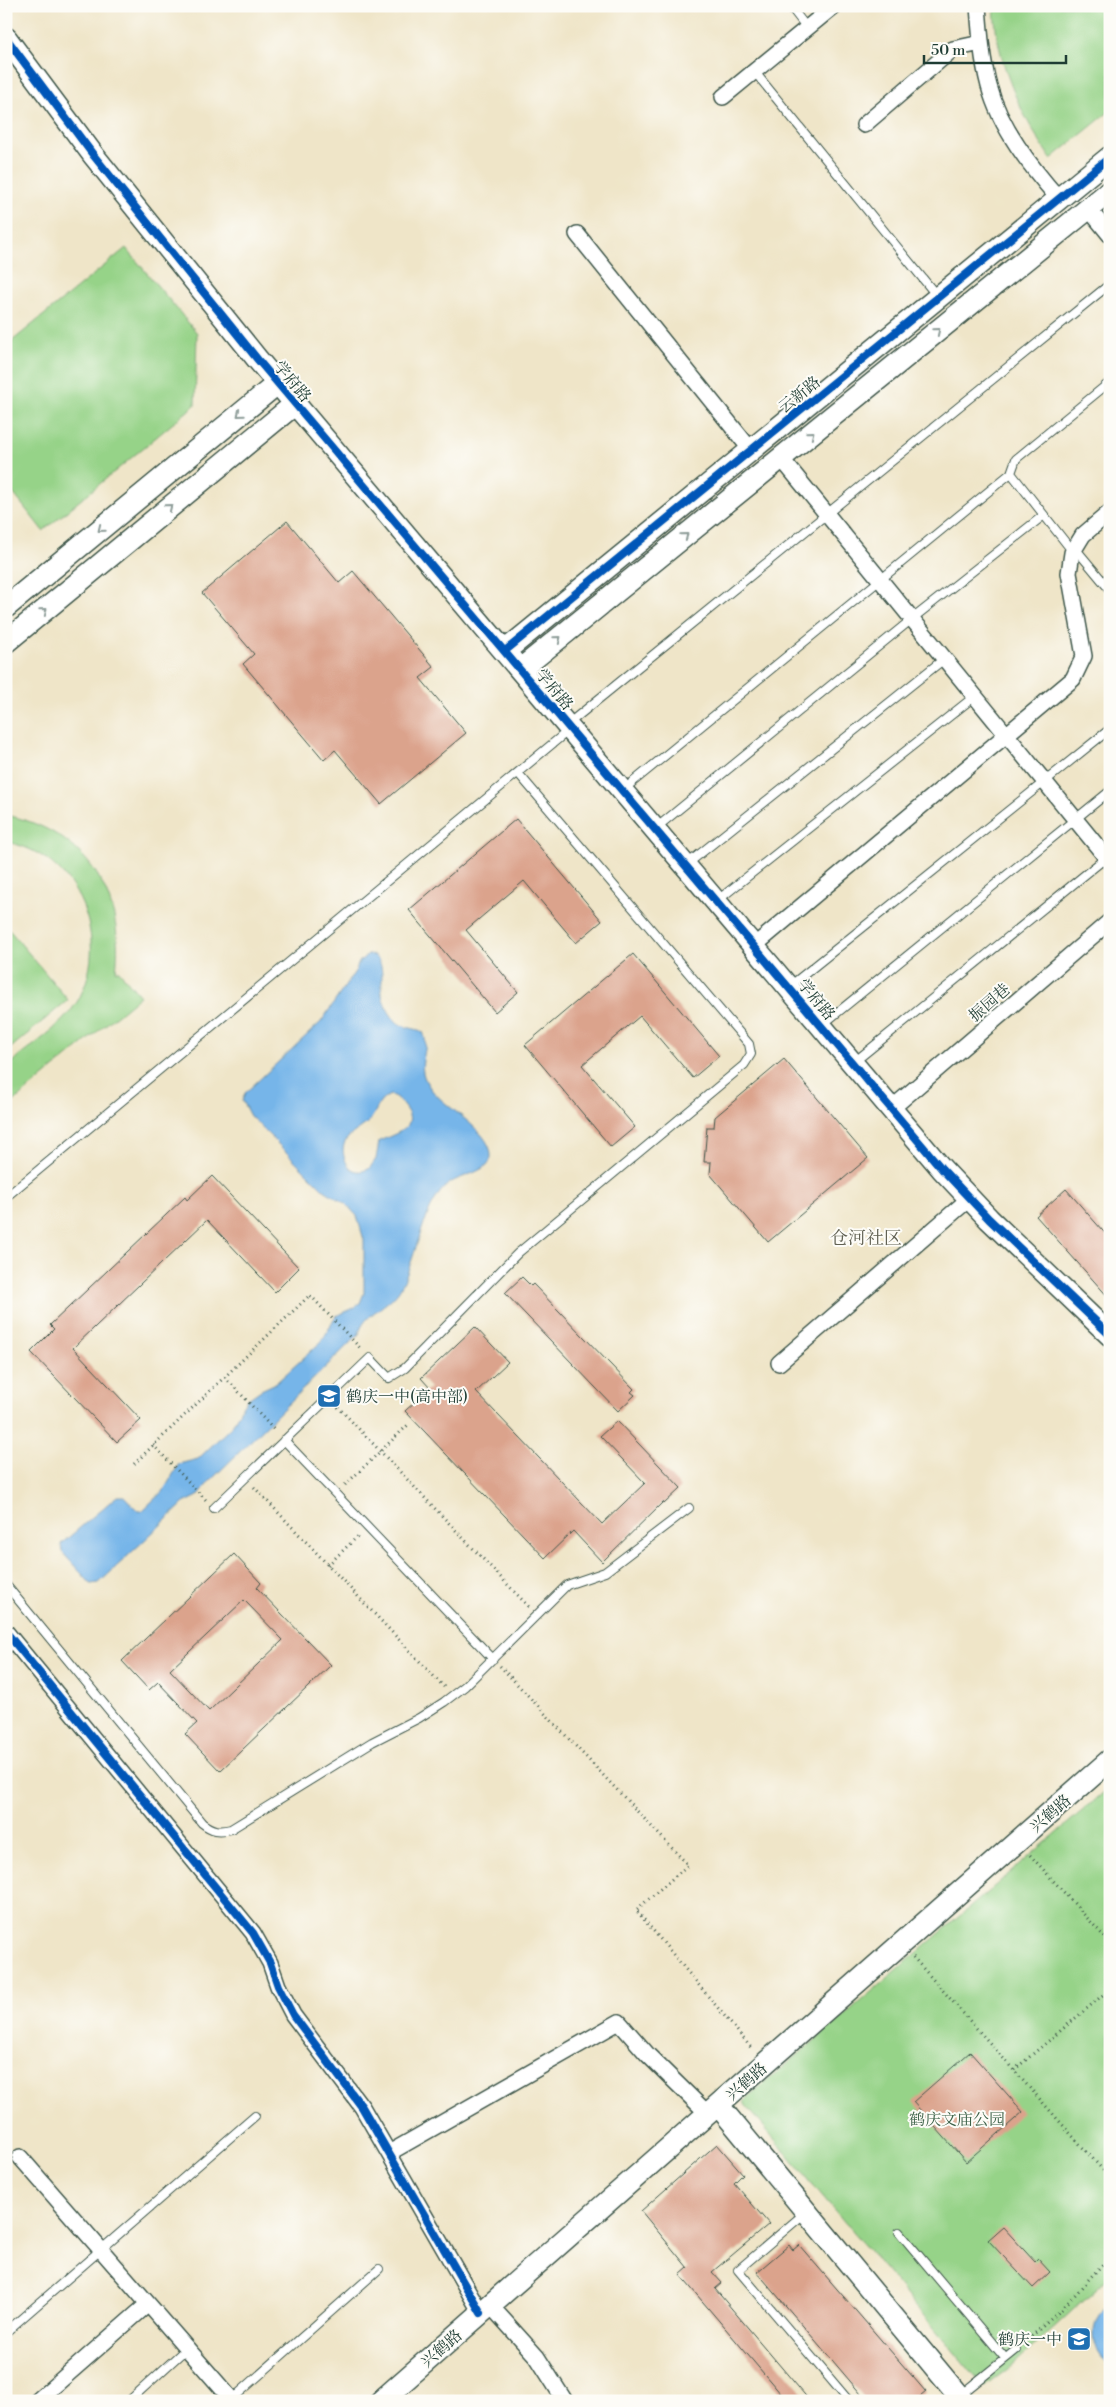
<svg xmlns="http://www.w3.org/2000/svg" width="1116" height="2407" font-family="'Libre Bodoni','Noto Serif SC',serif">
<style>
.green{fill:#96d388;stroke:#5a885e}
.water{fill:#76b5e9;stroke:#4a798e;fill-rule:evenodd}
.building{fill:#dba38c;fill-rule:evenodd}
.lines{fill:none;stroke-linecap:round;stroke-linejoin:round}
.lane-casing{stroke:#3e564a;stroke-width:10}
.street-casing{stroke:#3e564a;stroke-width:18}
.secondary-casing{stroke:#3e564a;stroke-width:24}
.path{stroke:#3e564a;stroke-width:3;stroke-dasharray:1 4;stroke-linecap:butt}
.lane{stroke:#fff;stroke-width:8}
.street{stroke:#fff;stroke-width:15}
.secondary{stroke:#fff;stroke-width:21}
.cycleway-casing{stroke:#fdfcf7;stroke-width:11}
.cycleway{stroke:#0057b8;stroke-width:8}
.oneway{stroke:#8f9e9a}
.labels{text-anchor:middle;stroke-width:4;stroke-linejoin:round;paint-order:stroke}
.street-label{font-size:16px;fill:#1f3d34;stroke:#fdfcf7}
.poi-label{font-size:16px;fill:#1f3d34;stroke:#fdfcf7;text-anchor:start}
.park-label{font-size:16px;fill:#3d6249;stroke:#fdfcf7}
.neighbourhood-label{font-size:18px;fill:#616153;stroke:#fdfcf7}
</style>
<rect width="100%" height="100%" fill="#fdfcf7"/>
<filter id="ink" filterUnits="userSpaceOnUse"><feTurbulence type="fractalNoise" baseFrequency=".02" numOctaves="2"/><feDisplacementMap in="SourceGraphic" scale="10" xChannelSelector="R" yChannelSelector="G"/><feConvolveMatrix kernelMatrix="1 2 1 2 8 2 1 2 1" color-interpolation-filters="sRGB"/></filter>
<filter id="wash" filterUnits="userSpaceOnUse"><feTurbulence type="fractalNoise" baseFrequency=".0096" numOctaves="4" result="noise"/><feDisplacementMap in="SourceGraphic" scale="20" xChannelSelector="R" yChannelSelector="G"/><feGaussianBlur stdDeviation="1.12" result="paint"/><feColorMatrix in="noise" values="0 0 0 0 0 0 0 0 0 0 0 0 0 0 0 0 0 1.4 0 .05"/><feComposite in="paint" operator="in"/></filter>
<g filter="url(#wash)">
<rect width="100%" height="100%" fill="#efe5c8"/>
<path class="green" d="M994,6H1110V111L1051,159C1020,114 996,62 994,6Z
M126,248L197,333L195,405L43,531L6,484V346Z
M6,815C84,831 126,893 116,971L118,970L140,996L6,1108V1067C29,1047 61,1028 77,1002C113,941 78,855 6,842Z
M6,926L68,1000L6,1052Z
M1110,1787V2276L1013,2365L984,2387L743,2102Z"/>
<path class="water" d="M368,954C388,958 380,982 382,995C383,1002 390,1015 395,1020C402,1029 414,1027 423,1032C432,1053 412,1064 431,1089C445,1108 490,1130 491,1155C492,1171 462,1175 450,1183C424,1200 416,1259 401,1287C390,1307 363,1313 359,1334L208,1483L198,1496L184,1503L99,1583L91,1584L62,1552L61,1544L117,1496H124L138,1511H142L164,1490L179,1464L198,1459L232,1426L243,1405L248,1399L261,1390L276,1383L322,1341L336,1316L354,1308L360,1303L364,1293V1240L357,1216L346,1204L324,1190L250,1116L242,1101L245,1093L321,1022L356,970L359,962ZM390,1095C397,1096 400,1102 405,1108C422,1130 387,1135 379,1142L376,1159L369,1169C365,1170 361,1172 357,1171C346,1169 340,1152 345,1142C350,1133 361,1129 368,1122C378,1112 376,1101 390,1095Z
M1104,2308L1110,2313V2365C1091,2352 1089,2325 1104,2308Z"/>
<g id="blocks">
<path class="building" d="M287,521L339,583L353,571L434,667L420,678L466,733L381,804L335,750L324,760L243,664L254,654L202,593Z
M516,819L602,921L576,943L524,881L466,930L518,992L495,1012L409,910Z
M633,954L719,1056L693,1078L640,1016L582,1065L635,1127L611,1147L525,1045Z
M784,1059L868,1158L768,1242L710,1174L711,1162H704L707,1127H714L715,1117Z
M212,1176L299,1268L275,1292L207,1220L73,1348L141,1420L117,1442L31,1352L54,1329L50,1325L185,1197L187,1200Z
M1066,1189L1110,1239V1299L1036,1216Z
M522,1277L531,1286L533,1284L634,1389L631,1392L635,1395L618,1411L505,1293Z
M475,1327L508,1362L476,1392L602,1524L645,1483L600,1436L617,1421L681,1488L664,1504L663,1502L602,1562L573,1531L545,1558L405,1411L430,1388L421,1378Z
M234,1554L261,1583L257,1588L331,1665L220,1771L185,1734L197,1723L158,1682L149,1690L122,1661ZM244,1600L283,1640L209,1711L170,1670Z
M970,2052L1023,2112L966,2162L913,2102Z
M717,2144L743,2174L734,2183L769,2224L712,2272L722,2283L715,2289L810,2401H787L680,2275L688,2268L641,2211Z
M1003,2227L1035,2262L1038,2259L1050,2272L1033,2288L988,2240Z
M789,2245L793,2250L799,2245L926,2392L915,2401H867L757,2272Z"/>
</g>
</g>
<g filter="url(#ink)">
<use href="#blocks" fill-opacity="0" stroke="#3e564a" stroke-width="1"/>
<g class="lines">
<defs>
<path id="lane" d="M790,6L807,28
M754,71L937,296
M1011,473L1073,552
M1075,548L1110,590
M568,724L1110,284
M623,790L1011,473L1016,459L1110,382
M656,828L912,619L1044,515
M686,865L944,659
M718,900L975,696
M790,986L1110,729
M822,1025L1110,791
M853,1063L1108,856
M6,1197L569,730
M284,1440L493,1659
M214,1508L370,1358L389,1378L405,1368L518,1253L744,1065L751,1054L749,1044L518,773
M6,1585L202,1823C212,1831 219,1832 231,1829L372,1742L419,1718L444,1702L465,1686L567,1585L605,1572L689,1508
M806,2212L738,2270L849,2401
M899,2232L1005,2358
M6,2332L255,2116
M959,2396L1016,2350
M129,2401L187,2348
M230,2401L379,2269"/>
<path id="street" d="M978,6C980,33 982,60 989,86C1000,128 1031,167 1059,199
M723,97L834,6
M864,125L953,49L981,43
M1088,208L1110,235
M577,234L751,450
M781,458L1110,862
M754,946L1073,679L1084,656L1069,573L1072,553L1083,535L1110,512
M891,1109L1110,921
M779,1363L970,1198
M6,1632L253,1933L270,1963L278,1986L293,2015L362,2107L481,2313
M389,2153L619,2022L648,2055L708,2114
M20,2157L233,2401
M490,2305L537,2357L565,2401
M37,2401L148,2304"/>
<path id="secondary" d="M6,38L94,156L258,360L942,1169L989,1219L1110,1335
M6,607L278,383
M6,642L295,404
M505,651L1110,157
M521,669L1110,191
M718,2105L963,2401
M381,2401L1110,1760"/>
</defs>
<use href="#lane" class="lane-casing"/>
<use href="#street" class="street-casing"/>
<use href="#secondary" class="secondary-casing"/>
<path class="path" d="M225,1377L275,1431
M338,1407L529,1607
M153,1445L206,1500
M134,1464L310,1295L361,1349
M345,1485L408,1425
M254,1487L444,1687
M328,1565L358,1536
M500,1666L688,1865L636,1910L753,2050
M1030,1855L1110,1943
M913,1957L1110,2178
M1014,2070L1110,1989
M1024,2343L1061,2310L1110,2256"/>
<use href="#lane" class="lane"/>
<use href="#street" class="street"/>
<use href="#secondary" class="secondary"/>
<defs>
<path id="cycleway" d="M6,38L94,156L258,360L942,1169L989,1219L1110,1335
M505,651L1110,157
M6,1632L253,1933L270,1963L278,1986L293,2015L362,2107L481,2313"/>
</defs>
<use href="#cycleway" class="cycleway-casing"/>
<use href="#cycleway" class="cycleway"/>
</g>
<defs><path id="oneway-chevron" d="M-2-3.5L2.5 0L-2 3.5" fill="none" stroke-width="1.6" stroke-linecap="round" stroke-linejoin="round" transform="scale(1.25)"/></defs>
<g class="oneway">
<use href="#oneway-chevron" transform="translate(937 331) rotate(-39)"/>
<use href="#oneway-chevron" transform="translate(240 414) rotate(141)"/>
<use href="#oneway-chevron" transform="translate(811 434) rotate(-39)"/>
<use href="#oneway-chevron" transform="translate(169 507) rotate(-39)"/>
<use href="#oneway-chevron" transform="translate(101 529) rotate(141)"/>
<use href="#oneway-chevron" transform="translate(685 536) rotate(-39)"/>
<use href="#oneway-chevron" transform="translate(44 611) rotate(-39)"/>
<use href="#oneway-chevron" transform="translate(558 639) rotate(-39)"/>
</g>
</g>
<defs>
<symbol id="school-square" viewBox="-11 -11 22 22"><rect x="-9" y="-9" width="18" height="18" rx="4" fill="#1f6fb2" stroke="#fdfcf7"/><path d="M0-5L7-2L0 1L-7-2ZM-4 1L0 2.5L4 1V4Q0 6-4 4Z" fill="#fff"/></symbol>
</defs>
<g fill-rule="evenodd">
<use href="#school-square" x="315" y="1382" width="28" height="28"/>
<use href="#school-square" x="1065" y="2325" width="28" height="28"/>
</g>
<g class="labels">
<g class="street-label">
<text transform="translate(293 381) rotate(50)" y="6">学府路</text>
<text transform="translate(799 394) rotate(-39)" y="6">云新路</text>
<text transform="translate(555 689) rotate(50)" y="6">学府路</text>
<text transform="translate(817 999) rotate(50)" y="6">学府路</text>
<text transform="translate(989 1002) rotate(-41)" y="6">振园巷</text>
<text transform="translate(1050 1813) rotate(-41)" y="6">兴鹤路</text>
<text transform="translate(746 2081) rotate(-41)" y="6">兴鹤路</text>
<text transform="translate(441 2348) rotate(-41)" y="6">兴鹤路</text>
</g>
<g class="poi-label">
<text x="346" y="1402">鹤庆一中(高中部)</text>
<text x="1062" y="2345" text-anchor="end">鹤庆一中</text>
</g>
<g class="park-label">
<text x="957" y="2125">鹤庆文庙公园</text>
</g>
<g class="neighbourhood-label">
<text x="866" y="1244">仓河社区</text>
</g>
</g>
<rect width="1116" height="2407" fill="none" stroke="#fdfcf7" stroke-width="25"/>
<path d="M924 55v8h142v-8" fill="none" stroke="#1f3d34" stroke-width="2.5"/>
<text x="931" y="55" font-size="15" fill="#1f3d34" stroke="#fdfcf7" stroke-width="4" paint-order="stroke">50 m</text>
</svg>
